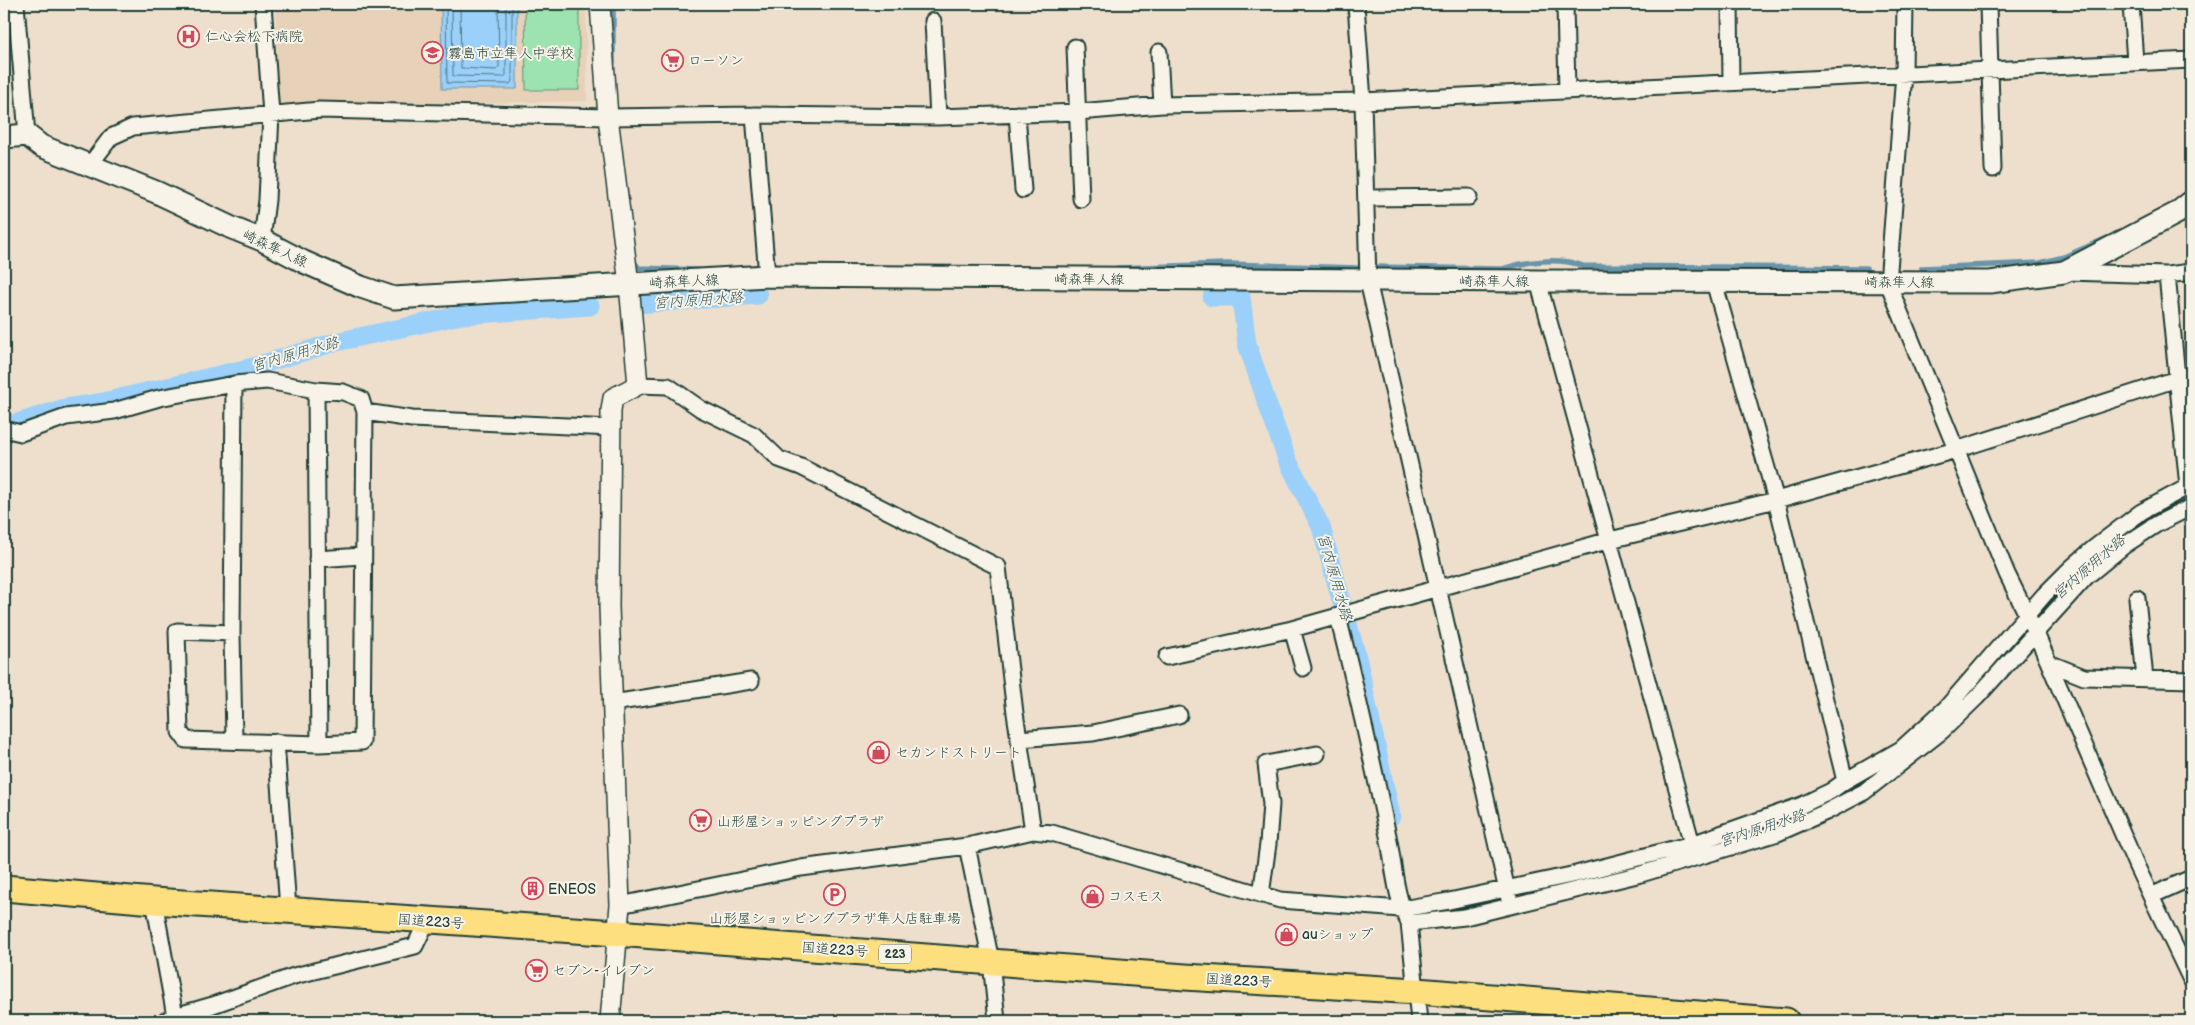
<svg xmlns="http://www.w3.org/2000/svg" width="2195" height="1025" font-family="'Balsamiq Sans','Klee One',sans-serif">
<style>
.built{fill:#e7d1b8}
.green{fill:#9de3b0;stroke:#5e9072}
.water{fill:#9ad0f9;stroke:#6995aa}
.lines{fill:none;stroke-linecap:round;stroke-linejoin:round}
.shore{stroke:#507883;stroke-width:1}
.stream{stroke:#6995aa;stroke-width:5.5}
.canal{stroke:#9ad0f9;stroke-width:19}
.minor-casing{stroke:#1f3d34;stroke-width:19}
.tertiary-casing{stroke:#1f3d34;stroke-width:22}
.secondary-casing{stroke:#1f3d34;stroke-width:25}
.trunk-casing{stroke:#1f3d34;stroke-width:29}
.minor{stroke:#f7f3e8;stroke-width:15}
.tertiary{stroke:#f7f3e8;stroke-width:19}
.secondary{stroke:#f7f3e8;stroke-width:21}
.trunk{stroke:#fedf80;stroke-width:25}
.labels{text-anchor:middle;stroke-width:4;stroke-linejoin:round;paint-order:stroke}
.shield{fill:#f7f3e8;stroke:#60746a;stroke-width:1}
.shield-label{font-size:12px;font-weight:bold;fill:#1f3d34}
.poi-label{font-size:14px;fill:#1f3d34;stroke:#f7f3e8;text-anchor:start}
.street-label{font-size:14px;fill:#1f3d34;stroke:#f7f3e8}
.water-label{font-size:15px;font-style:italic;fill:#385a5b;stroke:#f7f3e8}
</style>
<rect width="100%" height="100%" fill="#eedfcc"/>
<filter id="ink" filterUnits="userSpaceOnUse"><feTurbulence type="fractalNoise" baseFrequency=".02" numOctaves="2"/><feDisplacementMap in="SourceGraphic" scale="10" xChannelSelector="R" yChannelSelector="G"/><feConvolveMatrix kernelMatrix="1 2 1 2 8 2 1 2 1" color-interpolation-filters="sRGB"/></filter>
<g filter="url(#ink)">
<path class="built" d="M275,4H586L587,101L279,107Z"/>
<path class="green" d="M525,4H579V90H526Z"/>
<path class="water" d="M441,4H517V89H442Z"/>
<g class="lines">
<path class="shore" d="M446,4L447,83L510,84L512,81V4
M452,4L453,76L504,77L506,75V4
M460,4L461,68L496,70L499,67L498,4"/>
<path class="stream" d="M613,4V62
M632,260L639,268L699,270
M1372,267L1502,269C1526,261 1559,257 1583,266L1866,268
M1117,268L1226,264L1358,268
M1922,268L2040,263L2064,257L2107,238"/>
<path class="canal" d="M1212,297H1241L1247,344L1268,406L1287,459L1321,527L1357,657L1391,816
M637,304L758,295
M4,422L14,424L65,408L99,403L249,368L336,342L462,315L590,306
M2039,611L2120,537L2191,496
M1946,719L2010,645
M1442,911L1527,894L1665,859L1805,816L1837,798L1901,754"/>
<defs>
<path id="minor" d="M16,4L27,135
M1356,4L1363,101L1368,281L1509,899
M1565,4L1567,91
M1730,4L1731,82
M1905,4L1904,73L1888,283L2007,574L2035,631L2137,867L2191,980
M1988,4L1993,169
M2131,4L2135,62
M933,21L938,117
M1075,47L1081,199
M1159,52L1162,105
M1017,114L1023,190
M754,115L767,276
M89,166L111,137L133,127L320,110L608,117L754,115L938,117L1078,112L1162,105L1363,101L2191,60
M1366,198L1469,197
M262,240L267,200L271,114L263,4
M2066,272L2167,275L2191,272
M2167,275L2188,487
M1538,281L1692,844
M1714,282L1776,500L1845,781
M234,384L232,633L177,631L180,732L186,740L319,744L362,742L365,412
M638,385L668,386L701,409L754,435L779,459L801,467L998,567L1015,713L1033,831
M316,390L319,744
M4,429L21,433L66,417L114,411L159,398L234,384L267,381L316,390L343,392L361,399L365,412L412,419L612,428
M317,559L362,556
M2137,598L2145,679
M1338,617C1356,688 1372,759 1387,831C1394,861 1394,896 1409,923L1465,917L1641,874L1778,833L1826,812L1864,792L1942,731L1977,697L2086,577L2125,545L2157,524L2191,507
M1292,629L1303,668
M232,633L234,741
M1167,657L1292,629L1610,540L1776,500L1956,450L2177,379
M2049,663L2084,677L2191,680
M613,703L751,681
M1019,739L1093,733L1179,715
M276,742L288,909
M967,846L991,961L997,1021
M1261,895L1268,844L1271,804L1266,764L1317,754
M2151,896L2191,878
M154,901L175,1016
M620,905L801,868L967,846L1033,831L1052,833L1280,900L1401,909L1449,901L1576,874L1692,844L1802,805L1831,791L1845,781L1901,749L1946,708L2044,595L2070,569L2094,548L2141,512L2191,485
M1409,923L1419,1021
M165,1021L175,1016L213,1005L294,976L415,946L427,921"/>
<path id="tertiary" d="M600,4L608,117L629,284L638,385L613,398L611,410L609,607L620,905L610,1021"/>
<path id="secondary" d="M4,137L27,135L41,146L156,192L232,228L262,240L304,262L361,287L394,298L767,276L1538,281L1990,282L2064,272L2177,213L2191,202"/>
<path id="trunk" d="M4,888L154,901L617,933L1185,977L1417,991L1786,1021"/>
</defs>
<use href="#minor" class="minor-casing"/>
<use href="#tertiary" class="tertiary-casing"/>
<use href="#secondary" class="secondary-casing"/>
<use href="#trunk" class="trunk-casing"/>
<use href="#minor" class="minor"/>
<use href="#tertiary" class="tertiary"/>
<use href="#secondary" class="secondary"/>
<use href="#trunk" class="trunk"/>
</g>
</g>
<defs>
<symbol id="hospital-ring" viewBox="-11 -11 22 22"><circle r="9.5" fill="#f7f3e8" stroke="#d1495b" stroke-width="1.5"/><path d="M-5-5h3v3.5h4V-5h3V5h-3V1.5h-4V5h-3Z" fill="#d1495b"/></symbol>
<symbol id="school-ring" viewBox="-11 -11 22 22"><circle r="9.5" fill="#f7f3e8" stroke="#d1495b" stroke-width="1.5"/><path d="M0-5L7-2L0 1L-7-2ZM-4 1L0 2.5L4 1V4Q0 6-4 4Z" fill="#d1495b"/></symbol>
<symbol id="supermarket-ring" viewBox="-11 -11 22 22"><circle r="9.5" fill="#f7f3e8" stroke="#d1495b" stroke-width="1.5"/><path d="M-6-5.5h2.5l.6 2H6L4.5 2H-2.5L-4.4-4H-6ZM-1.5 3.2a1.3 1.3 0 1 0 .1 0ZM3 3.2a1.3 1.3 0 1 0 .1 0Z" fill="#d1495b"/></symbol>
<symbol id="shop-ring" viewBox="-11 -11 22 22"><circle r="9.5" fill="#f7f3e8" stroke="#d1495b" stroke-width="1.5"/><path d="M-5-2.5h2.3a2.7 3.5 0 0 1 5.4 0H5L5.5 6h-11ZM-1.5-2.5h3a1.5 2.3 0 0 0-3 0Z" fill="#d1495b"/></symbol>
<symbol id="building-ring" viewBox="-11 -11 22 22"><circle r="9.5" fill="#f7f3e8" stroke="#d1495b" stroke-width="1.5"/><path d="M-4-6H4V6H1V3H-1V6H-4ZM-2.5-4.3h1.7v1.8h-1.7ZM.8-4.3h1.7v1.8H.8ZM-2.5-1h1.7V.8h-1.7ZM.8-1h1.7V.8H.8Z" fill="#d1495b"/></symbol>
<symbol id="parking-ring" viewBox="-11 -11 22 22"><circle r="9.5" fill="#f7f3e8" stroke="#d1495b" stroke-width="1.5"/><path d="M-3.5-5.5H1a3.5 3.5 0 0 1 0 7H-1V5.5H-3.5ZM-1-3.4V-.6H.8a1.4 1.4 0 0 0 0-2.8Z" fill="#d1495b"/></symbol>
</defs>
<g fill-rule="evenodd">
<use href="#hospital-ring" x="176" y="24" width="25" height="25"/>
<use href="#school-ring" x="420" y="40" width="25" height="25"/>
<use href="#supermarket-ring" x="660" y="48" width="25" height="25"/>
<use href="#shop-ring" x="866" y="740" width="25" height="25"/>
<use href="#supermarket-ring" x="688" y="808" width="25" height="25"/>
<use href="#building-ring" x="520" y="876" width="25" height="25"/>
<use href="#parking-ring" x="822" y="882" width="25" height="25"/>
<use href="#shop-ring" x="1080" y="884" width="25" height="25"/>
<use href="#shop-ring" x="1274" y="922" width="25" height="25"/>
<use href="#supermarket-ring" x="524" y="958" width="25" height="25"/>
</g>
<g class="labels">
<rect class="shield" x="879" y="944.5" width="32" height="19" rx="4"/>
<g class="shield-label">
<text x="895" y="958">223</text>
</g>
<g class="poi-label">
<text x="205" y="41">仁心会松下病院</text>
<text x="448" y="58">霧島市立隼人中学校</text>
<text x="688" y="65">ローソン</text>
<text x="895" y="757">セカンドストリート</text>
<text x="717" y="826">山形屋ショッピングプラザ</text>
<text x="548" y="894">ENEOS</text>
<text x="1108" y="901">コスモス</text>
<text x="835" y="923" text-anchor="middle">山形屋ショッピングプラザ隼人店駐車場</text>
<text x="1302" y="939">auショップ</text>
<text x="552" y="975">セブン-イレブン</text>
</g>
<g class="street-label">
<text transform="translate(275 248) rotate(25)" y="5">崎森隼人線</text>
<text x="1089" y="284">崎森隼人線</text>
<text transform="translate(684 281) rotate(-3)" y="5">崎森隼人線</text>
<text x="1494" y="286">崎森隼人線</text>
<text x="1899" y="287">崎森隼人線</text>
<text transform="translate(431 921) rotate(4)" y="5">国道223号</text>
<text transform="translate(835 949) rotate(4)" y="5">国道223号</text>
<text transform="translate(1239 980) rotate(3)" y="5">国道223号</text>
</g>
<g class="water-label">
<text transform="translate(698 300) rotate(-4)" y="5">宮内原用水路</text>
<text transform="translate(295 354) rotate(-16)" y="5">宮内原用水路</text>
<text transform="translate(2089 567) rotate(-41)" y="5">宮内原用水路</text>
<text transform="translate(1335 577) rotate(74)" y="5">宮内原用水路</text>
<text transform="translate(1762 828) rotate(-18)" y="5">宮内原用水路</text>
</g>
</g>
<rect width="2195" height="1025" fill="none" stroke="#f7f3e8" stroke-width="20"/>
<rect x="10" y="10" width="2175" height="1005" fill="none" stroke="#1f3d34" stroke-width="2" filter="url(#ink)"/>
</svg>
